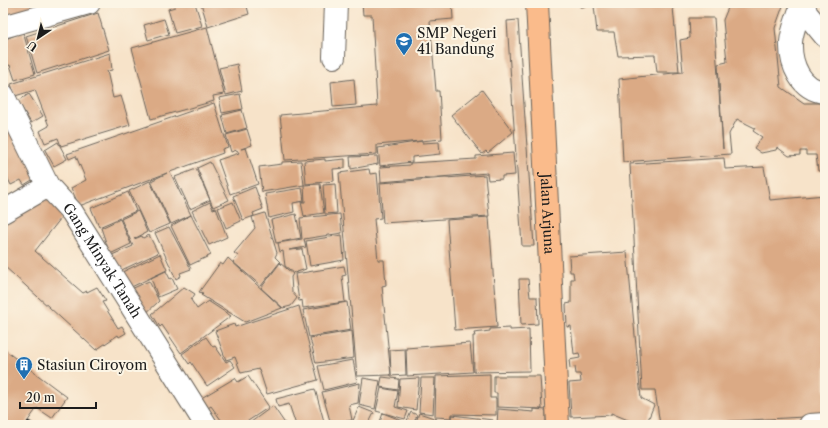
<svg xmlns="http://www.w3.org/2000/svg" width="828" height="428" font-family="'Libre Caslon Text',serif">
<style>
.building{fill:#dbaa85}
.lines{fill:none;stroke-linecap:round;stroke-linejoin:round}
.minor-casing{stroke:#696259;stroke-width:24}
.major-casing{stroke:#696259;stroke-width:24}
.minor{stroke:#fff;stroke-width:22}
.major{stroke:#fabb8b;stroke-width:22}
.rail-casing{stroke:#1c1c1c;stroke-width:4.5}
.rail{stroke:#fcf5e5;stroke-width:3;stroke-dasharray:9;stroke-linecap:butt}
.labels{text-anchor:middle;stroke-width:4;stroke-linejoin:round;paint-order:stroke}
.poi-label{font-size:14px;fill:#1c1c1c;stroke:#fcf5e5;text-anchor:start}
.street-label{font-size:14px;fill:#1c1c1c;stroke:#fcf5e5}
</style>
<rect width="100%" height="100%" fill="#fcf5e5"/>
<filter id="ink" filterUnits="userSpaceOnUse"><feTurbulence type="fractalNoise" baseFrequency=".025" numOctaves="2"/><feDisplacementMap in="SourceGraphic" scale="8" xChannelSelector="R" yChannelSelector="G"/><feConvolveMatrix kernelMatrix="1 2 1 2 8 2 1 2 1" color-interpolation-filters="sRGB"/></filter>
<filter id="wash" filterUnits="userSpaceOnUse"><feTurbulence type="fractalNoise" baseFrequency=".012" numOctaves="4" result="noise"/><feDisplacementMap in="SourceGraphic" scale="16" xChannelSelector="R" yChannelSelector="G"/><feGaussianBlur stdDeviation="0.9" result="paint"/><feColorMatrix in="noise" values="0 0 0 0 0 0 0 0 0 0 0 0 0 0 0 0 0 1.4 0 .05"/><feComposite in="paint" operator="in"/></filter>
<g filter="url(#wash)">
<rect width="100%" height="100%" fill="#f7e3c9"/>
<g id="blocks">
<path class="building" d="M3,3H43L44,7L3,20Z
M174,3H195L202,26L175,33L168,9L175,7Z
M201,3H246L249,14L208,27Z
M362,3H452L453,19L430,21L436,91H439L442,139L377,145V154L285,160L280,115L377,106L372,15H363Z
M580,3H677L678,6L673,7L679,72H657L655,55L618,56L614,32H597L594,6L580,7Z
M730,3H784L775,28L781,87L804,103H825V171H818L816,155H806V151H800V155L789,156L777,147L776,150L761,153L754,148L762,137L753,131L755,128L737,119L729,134L731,154L623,162L619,79L683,72L680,40L690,38L689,18H714L723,149L718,64L727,62L723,20Z
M98,13L109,50L37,73L26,36Z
M164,19L169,34L148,40L144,25Z
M518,20L534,246H522L507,21Z
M207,27L224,94L213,96L214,101L151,119L132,48Z
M23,32L35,74L15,80L10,65L4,67L3,65V40Z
M110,53L112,70L107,71L113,98L121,96L130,125L61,146L58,138L45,143L40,131L49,126L35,90L15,96L11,84Z
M237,64L242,91L226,95L219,68Z
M354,79L356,105L333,107L331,82Z
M482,90L513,132L488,153L486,151L482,154L451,115Z
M29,94L43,116L31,123L18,101Z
M240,94L243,109L222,113L219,98Z
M214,103L228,147L222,149L223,153L170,172L191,215L171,224L151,181L167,173L79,206L71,188L86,180L76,156L69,159L67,154Z
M242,110L247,128L227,134L222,115Z
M3,111L37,177L24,185L21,180L11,185L3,169Z
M247,129L252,145L241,149L246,148L258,184L230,194L218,160L239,153L237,150L231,152L226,135Z
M422,141V143L439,142L440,154L412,157V162L380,166L378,148Z
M58,142L67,159L54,166L45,150Z
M513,153L515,175L502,176V179L488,180L487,173L381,182L380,167L410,165V163L476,159V156Z
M377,156L378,164L351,169L350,157Z
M724,158L725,169L764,167L770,200L825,195V415H823L822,402V416L660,425L655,390H642L630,164Z
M325,159V161L345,159V168L333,169L334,181L306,184L304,161Z
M301,161L304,185L262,192L259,167L282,164V162Z
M210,162L229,200L213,207L197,168Z
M196,169L210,200L190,209L175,177Z
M369,169L370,174L377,173L381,218L374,219L378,260H384L386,285L382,286L391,375L357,376L339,173Z
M485,175L489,216L383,223L380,183Z
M150,181L170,224L149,233L129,191Z
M320,184L324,213L304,216L301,202H305L304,185Z
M335,184L337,213L325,214L323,185Z
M3,186L9,199L3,202Z
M255,187L263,209L253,213L254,216L243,220L233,196Z
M302,188L304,201L293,203L294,212L269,218L265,194Z
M128,192L136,211L99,227L91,208Z
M39,200H49L60,213L61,218L35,251L83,293L87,291V292L97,287L106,301L102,302L118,328L122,326L126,333L119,337L118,335L96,350L3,265V222Z
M210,202L213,209L216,208L227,237L209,245L192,211Z
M233,202L241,221L226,228L218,208Z
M138,211L147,232L134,239L142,236L143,238L149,235L158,253L113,274L105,258L133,246L121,219Z
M265,213L277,253L275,257L280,262L261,286L233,262L238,256L234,253L255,228L252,217Z
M296,214L301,238L276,243L271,220Z
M340,214L342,233L304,239L306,247L289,250L302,249L306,269L294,273L285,266L283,251L280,252L278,243L302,239L300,218Z
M191,215L211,255L190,265L171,226Z
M489,217L497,327L455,330L447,220Z
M120,219L131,244L110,254L101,228Z
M169,227L191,269L180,273L181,276L176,279L155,233Z
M342,235L344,260L310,266L306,241Z
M627,252L641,398L654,405L646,425H640L611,413V415L571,417L569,383L581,382L580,374H576L575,367L570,368L569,360L580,358L579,353L574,354L571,326L567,327L566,304L571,303V279H574L573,272H570L569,256Z
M160,254L167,270L125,290L118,274Z
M228,258L282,308L245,322L201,295L203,293L199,292L220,263L223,265Z
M280,263L293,274L291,277L292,292L297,298L291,306L283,308L261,288Z
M344,266L346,275L342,276L345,302L303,308L302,300L299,301L295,274Z
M166,271L170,279L172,278L177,289L158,297L151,278Z
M519,279H528L530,297H537L538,324L521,325Z
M149,281L159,301L141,318L127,291Z
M184,287L195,294L191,300L197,309L208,301L231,316L181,353L162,325L160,327L152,314Z
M347,302L351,330L309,337L303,310Z
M299,306L318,380L267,394L259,369L241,373L235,357L226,360L215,331L234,324L235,327Z
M510,328V330L529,329L530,371L474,372L473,336H475L474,333L490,331V329Z
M352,331L354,358L316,363L310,338Z
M206,337L213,347L215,346L226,362L230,360L235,367L207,386L191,362L189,364L182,354Z
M470,343L473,372L407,376L406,348Z
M3,349L67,397L52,418L37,408L25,425H3Z
M405,349L406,375L391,376L390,350Z
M353,360L357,382L324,390L318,366Z
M490,374V398H496V415L452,414V418L435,417L436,376Z
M248,376L269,407L242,425L224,424L211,406L205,410L198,400L235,378L238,382Z
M494,376H540L542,409L497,407V393H494Z
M382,377L399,379L398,390L380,387Z
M363,378L380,381L375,409L359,405Z
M419,378L416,410L398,407L400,379Z
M421,378H435L433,414L419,412Z
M360,383L358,403L349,405L352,420L333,424L332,421H330L322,392Z
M381,388L398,391L395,407L408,411L405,419L376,411Z
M315,389L325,425H296L289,404L278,407L276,399Z
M273,406L286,425H247Z
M359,407L374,413L368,425H351Z
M498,409L534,412V409L546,410V425H497Z
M411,412L417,415L413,425H405Z
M383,413L403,421L401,425H379Z
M419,413L437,419L435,425H415Z
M452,415L493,420V425H452Z
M438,420L450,425H436Z"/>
</g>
</g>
<g filter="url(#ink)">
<use href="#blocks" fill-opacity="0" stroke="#696259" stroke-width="1"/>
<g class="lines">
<defs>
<g id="minor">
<path d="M802,3C799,15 792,29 791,42C790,65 801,90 825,92"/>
<path d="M804,3L806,13L825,36"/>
<path d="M3,27L89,3"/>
<path d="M334,57L336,3"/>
<path id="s1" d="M3,95L48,186L72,212L206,425"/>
<path d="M3,212L48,186"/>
<path d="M810,425L825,424"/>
</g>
<g id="major">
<path id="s2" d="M537,3L558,425"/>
</g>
</defs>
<use href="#minor" class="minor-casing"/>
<use href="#major" class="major-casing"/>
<use href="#minor" class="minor"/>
<use href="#major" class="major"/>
<defs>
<path id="rail" d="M29,423L32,425"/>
</defs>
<use href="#rail" class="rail-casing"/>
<use href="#rail" class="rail"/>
</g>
</g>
<defs>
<symbol id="school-pin" viewBox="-11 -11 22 30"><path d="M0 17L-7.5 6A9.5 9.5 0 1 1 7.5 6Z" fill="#1f6fb2" stroke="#fcf5e5"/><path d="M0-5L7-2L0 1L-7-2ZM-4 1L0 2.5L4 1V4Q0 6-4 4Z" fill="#fff"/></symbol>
<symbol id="building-pin" viewBox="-11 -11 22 30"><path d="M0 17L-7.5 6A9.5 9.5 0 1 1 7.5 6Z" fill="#1f6fb2" stroke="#fcf5e5"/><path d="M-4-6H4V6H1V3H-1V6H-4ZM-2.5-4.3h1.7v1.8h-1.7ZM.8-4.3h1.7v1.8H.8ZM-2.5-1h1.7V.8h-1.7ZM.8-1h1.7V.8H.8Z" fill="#fff"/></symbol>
</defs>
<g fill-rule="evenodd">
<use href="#school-pin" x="394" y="31" width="20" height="27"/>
<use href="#building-pin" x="14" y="355" width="20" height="27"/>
</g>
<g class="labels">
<g class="poi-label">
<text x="417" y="38">SMP Negeri<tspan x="417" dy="16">41 Bandung</tspan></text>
<text x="37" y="370">Stasiun Ciroyom</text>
</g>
<g class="street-label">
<text dy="5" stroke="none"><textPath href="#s2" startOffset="211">Jalan Arjuna</textPath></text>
<text dy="5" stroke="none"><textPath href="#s1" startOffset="194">Gang Minyak Tanah</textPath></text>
</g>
</g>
<rect width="828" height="428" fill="none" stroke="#fcf5e5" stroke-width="16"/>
<g transform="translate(38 38) rotate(215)" stroke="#fcf5e5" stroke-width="3" paint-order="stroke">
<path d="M0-3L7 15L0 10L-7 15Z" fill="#1c1c1c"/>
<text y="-6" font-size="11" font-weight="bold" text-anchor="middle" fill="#1c1c1c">U</text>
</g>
<path d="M20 402v6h76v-6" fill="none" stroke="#1c1c1c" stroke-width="2"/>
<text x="26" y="402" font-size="12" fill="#1c1c1c" stroke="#fcf5e5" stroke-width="3" paint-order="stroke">20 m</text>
</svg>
